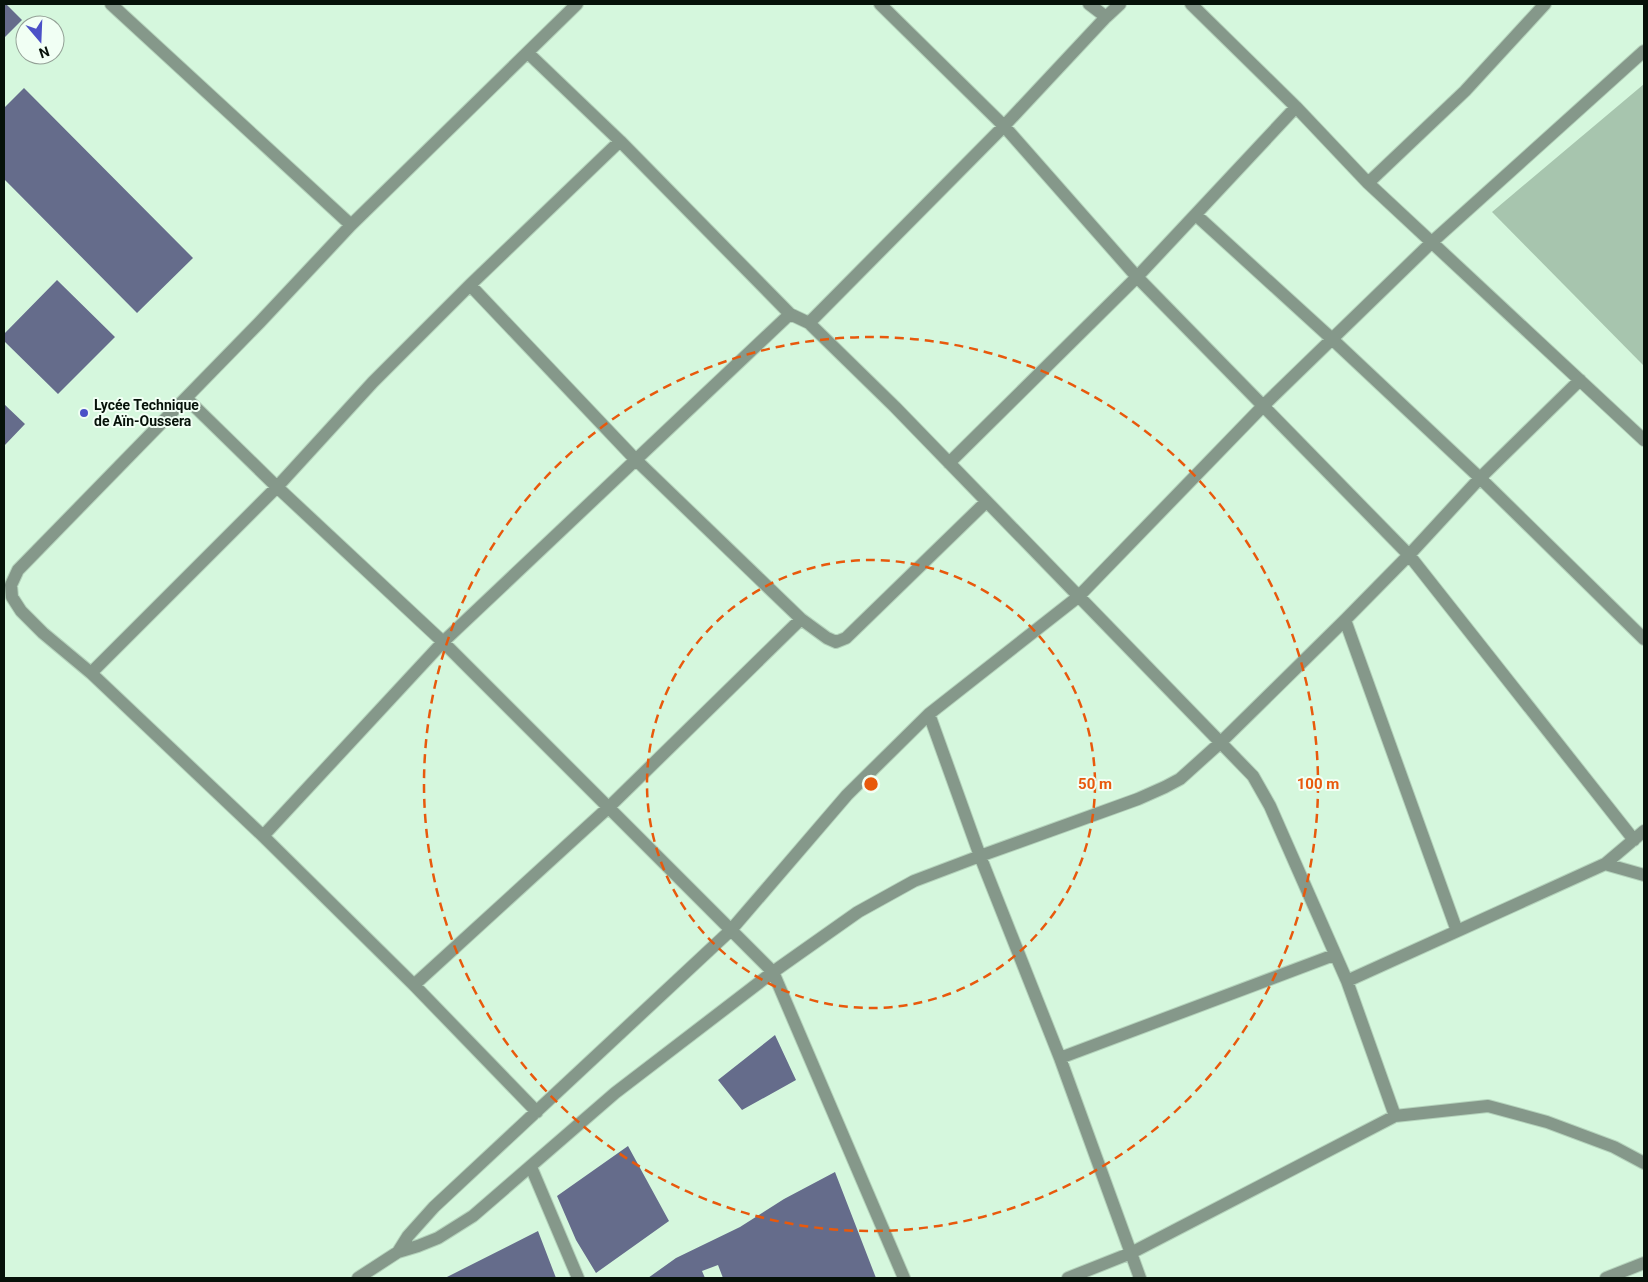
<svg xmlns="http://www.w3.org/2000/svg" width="1648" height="1282" font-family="Roboto,sans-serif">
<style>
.green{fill:#a7c5ae}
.building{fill:#656c8b}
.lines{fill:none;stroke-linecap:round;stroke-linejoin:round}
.minor-casing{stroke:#b4d2bb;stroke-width:14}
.minor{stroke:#85988a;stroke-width:12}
.ring{fill:none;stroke:#e8590c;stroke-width:2.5;stroke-dasharray:9 6}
.poi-dot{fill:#4b51c7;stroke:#f1fff4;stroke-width:2}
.labels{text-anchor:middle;stroke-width:4;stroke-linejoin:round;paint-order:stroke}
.poi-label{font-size:14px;font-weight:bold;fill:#061209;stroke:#f1fff4;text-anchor:start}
.centre{fill:#e8590c;stroke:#f1fff4;stroke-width:2.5}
.ring-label{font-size:15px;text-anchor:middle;font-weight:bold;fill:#e8590c;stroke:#f1fff4;stroke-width:4;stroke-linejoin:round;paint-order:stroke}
</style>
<rect width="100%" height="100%" fill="#d5f7dd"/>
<path class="green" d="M1644,84V366L1492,212Z"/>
<path class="building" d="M4,4H6L22,20L4,38Z
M24,88L193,258L137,313L4,179V108Z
M57,280L115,337L58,394L4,341V334Z
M4,404L25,424L4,446Z
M775,1035L796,1080L742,1110L718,1080Z
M628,1146L669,1221L596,1273L576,1240L557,1196Z
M835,1172L876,1278H723L718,1265L702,1271L705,1278H648L676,1258L740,1227L784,1199Z
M538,1231L556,1278H445Z"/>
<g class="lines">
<defs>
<path id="minor" d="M111,4L351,225
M880,4L1004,126L1137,277L1409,555L1634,840
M1089,4L1106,17
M1191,4L1296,107L1368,183L1644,440
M528,53L620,141L790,314L809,323L895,407L1253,776L1270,806L1347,981L1395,1116L1131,1253L1068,1278
M1368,183L1465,91L1545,4
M1196,215L1332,339L1480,478L1644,639
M470,285L635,459L801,619L827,638L836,642L846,638L986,502
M809,323L1004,126L1106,17L1120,4
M186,398L277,487L443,642L773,972L904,1278
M949,463L1137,277L1296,107
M1345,620L1457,931
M91,673L277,487L373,382L470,285L620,141
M929,714L980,856L1060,1058L1140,1278
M263,836L443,642L790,314
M1605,864L1644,875
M1347,981L1605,864L1644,831
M414,985L263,836L91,673L43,633L21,611L12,597L11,585L18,570L260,322L351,225L577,4
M1060,1058L1334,955
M537,1112L414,985L609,807L801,619
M1395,1116L1488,1106L1547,1122L1614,1147L1644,1163
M531,1167L578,1278
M398,1252L408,1236L434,1207L731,930L847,795L929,714L1078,597L1264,405L1432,242L1644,51
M358,1278L398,1252L418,1246L438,1238L473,1216L615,1093L773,972L858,912L914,881L980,856L1138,799L1165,787L1180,779L1220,743L1345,620L1409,555L1480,478L1580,380
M1606,1278L1644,1263"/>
</defs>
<use href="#minor" class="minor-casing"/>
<use href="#minor" class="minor"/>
</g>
<g class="ring">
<circle cx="871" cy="784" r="224"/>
<circle cx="871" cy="784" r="447"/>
</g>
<circle class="poi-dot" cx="84" cy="413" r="5"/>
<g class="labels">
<g class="poi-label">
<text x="94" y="410">Lycée Technique<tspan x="94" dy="16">de Aïn-Oussera</tspan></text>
</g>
</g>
<circle cx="871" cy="784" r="8" class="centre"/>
<g class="ring-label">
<text x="1095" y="789">50 m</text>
<text x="1318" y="789">100 m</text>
</g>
<rect width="1648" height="1282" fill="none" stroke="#061209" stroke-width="10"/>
<g transform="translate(40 40) rotate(161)"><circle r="24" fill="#f1fff4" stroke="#93a096"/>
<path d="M0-4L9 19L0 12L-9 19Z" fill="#4b51c7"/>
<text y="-8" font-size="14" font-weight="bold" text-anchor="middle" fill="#061209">N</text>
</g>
</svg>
